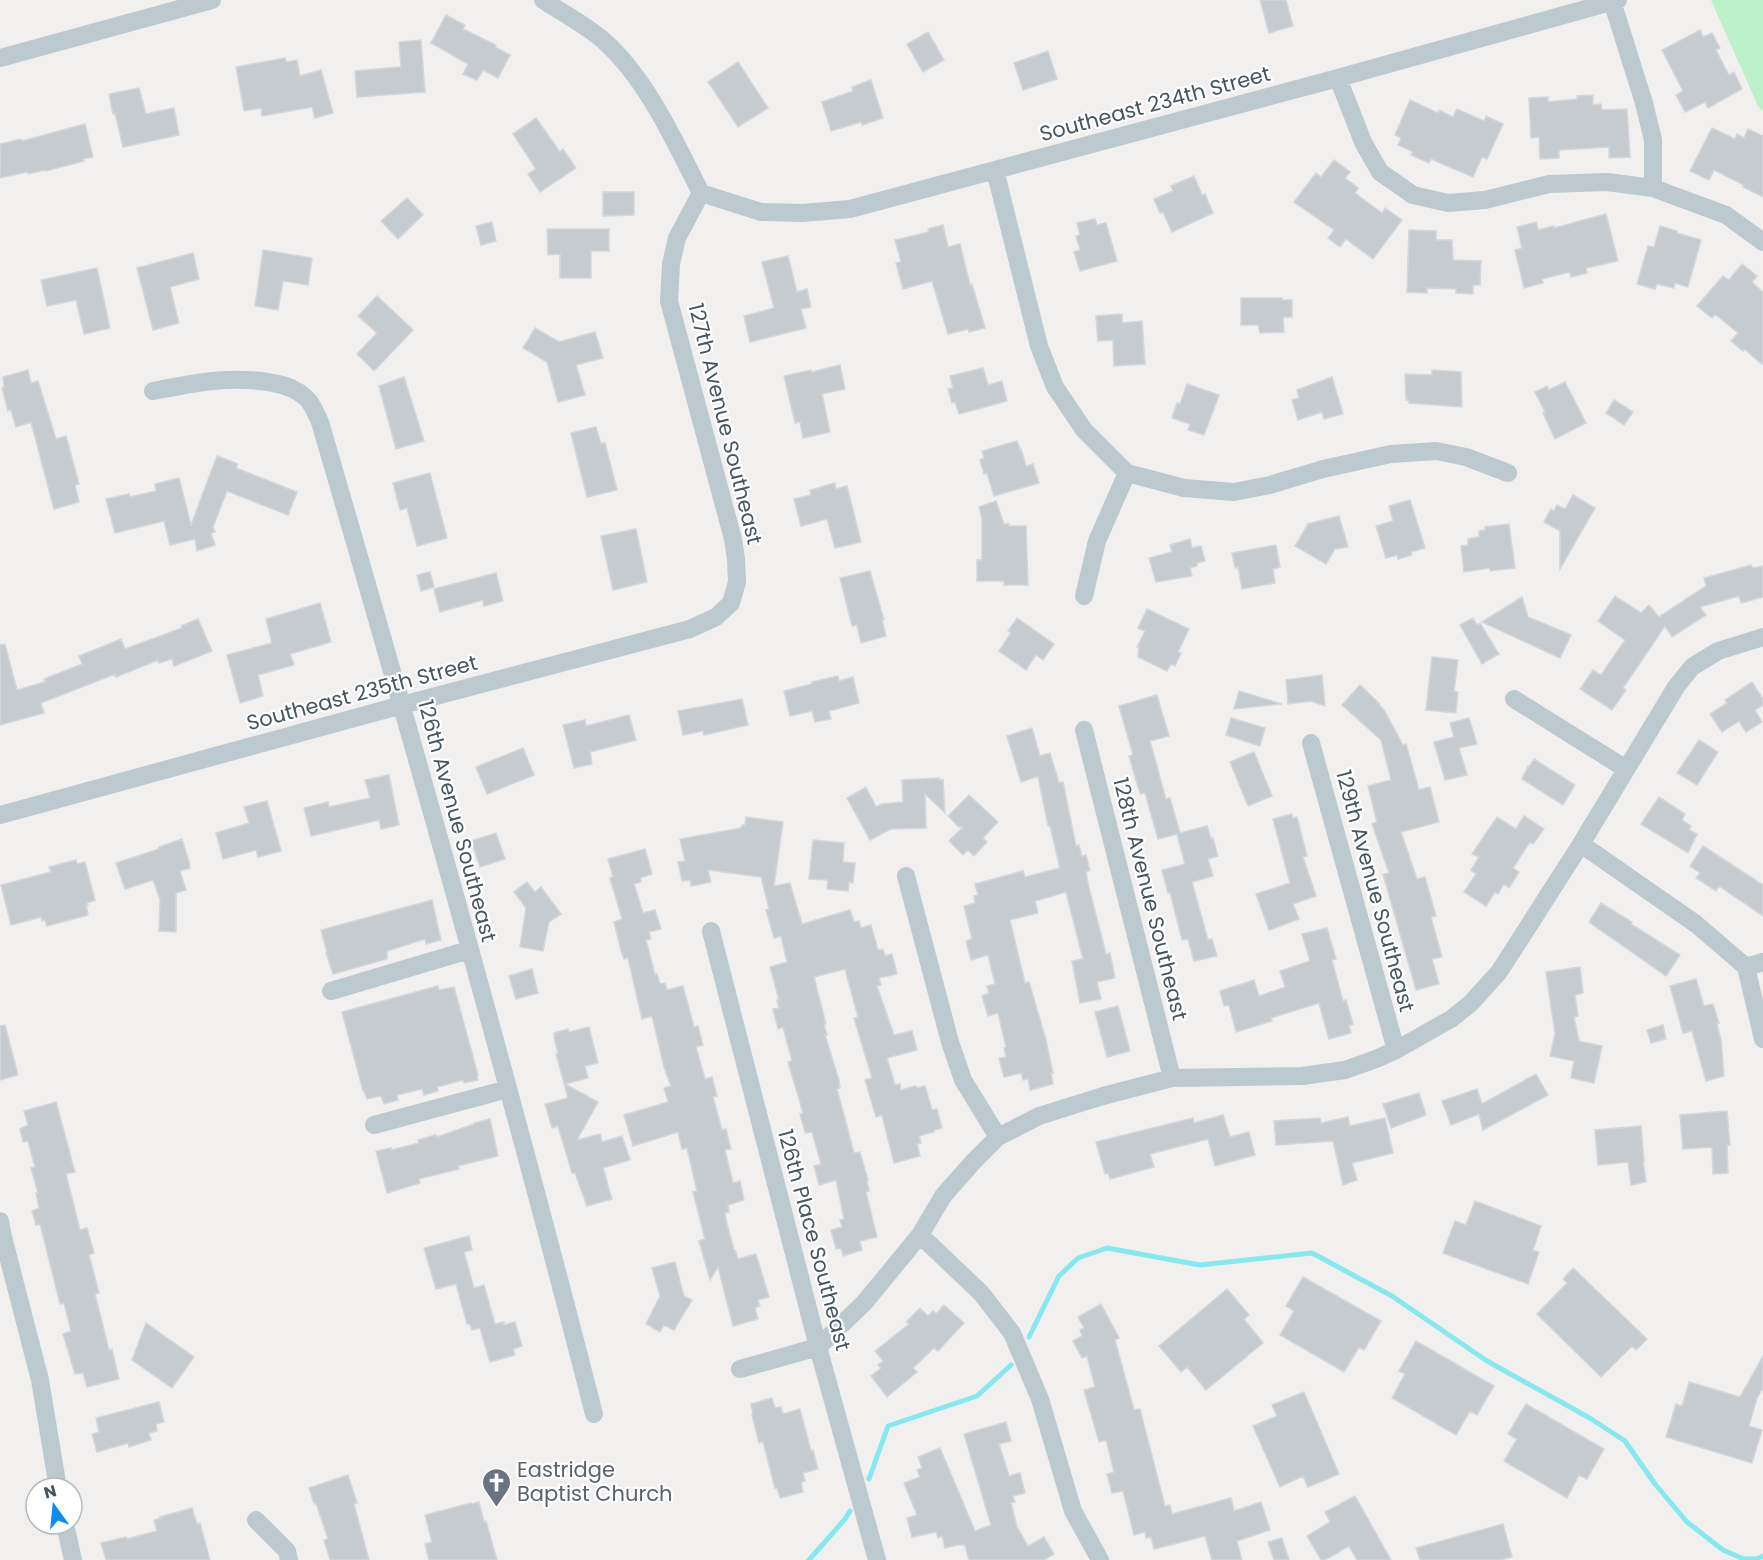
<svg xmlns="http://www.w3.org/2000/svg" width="1763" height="1560" font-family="Poppins,sans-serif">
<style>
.green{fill:#bcf1c9}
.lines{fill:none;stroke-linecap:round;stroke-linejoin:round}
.stream{stroke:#87e8f0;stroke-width:5}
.building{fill:#c6cbcf;stroke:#d3d6db;stroke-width:1.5}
.minor{stroke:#bcc9cf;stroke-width:18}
.labels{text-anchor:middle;stroke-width:4.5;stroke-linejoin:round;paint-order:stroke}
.street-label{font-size:21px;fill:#46565e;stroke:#fff}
.worship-label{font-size:21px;fill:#5b616d;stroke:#fff;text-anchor:start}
</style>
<rect width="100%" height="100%" fill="#f2efef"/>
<path class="green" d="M1711,0H1763V111L1758,106Z"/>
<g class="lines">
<path class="stream" d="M1029,1337L1059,1276L1078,1258L1107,1248L1200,1265L1312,1253L1392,1296L1487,1361L1588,1417L1625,1441L1655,1484L1687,1522L1723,1550L1744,1559H1757L1763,1556
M869,1479L888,1426L977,1396L1011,1365
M809,1560L845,1519L850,1511"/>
</g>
<path class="building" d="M1260,0H1286L1293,26L1269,33Z
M446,15L465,25L463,29L496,45L495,47L510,55L498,78L483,70L477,80L463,74L468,64L431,43Z
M1700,30L1703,37L1712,33L1720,48L1716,50L1729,75L1734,72L1742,89L1708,108L1705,102L1685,112L1676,95L1683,91L1662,50Z
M928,32L944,60L923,72L907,44Z
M421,40L425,92L357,97L355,71L401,67L399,42Z
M1048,51L1057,79L1023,90L1014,63Z
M285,58L286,62L297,60L300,76L321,70L333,113L315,118L312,107L262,116L261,108L244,111L236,67Z
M738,62L768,108L738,127L708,82Z
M871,80L883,118L862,125L861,122L831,131L822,102L853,91L852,87Z
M139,88L146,114L174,108L179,135L123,147L115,113L113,114L109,94Z
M1593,95V105L1601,104L1602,110L1627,109L1630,157L1609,158V147L1559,150V158L1540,159L1539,137L1531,138L1529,98L1548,97V102L1577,99V96Z
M1410,100L1438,113L1439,110L1453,117L1457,109L1484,121L1486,116L1503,124L1487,159L1482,157L1473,177L1431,159L1429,163L1411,155L1413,152L1398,145L1401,138L1395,135Z
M536,118L560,152L563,149L576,168L540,192L528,174L536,169L513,134Z
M85,124L93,157L83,159L84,161L46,171L45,170L28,174L27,172L0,178V144L21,139L22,141Z
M1712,128L1735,139L1737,134L1744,138L1748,129L1763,136V197L1743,187L1744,185L1714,170L1709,180L1690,171Z
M1334,160L1350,172L1345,178L1358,188L1355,193L1382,213L1385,208L1402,220L1373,259L1346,239L1340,247L1328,238L1334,230L1294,202L1316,173L1321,177Z
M1194,176L1202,195L1205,194L1213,213L1172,232L1163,212L1160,213L1154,199L1173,191L1171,186Z
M603,192H634V215L603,216Z
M407,198L423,215L398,239L381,221Z
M1606,214L1618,261L1586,268L1587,273L1571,277L1570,272L1542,279L1543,283L1524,288L1515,250L1522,248L1517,227L1536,222L1538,230L1554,226V228Z
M1095,219L1097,225L1106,223L1117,261L1080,271L1074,252L1080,250L1076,236L1080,235L1077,223Z
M492,222L496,241L481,245L476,226Z
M943,225L948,247L960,244L970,285L972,284L985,328L969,332L968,329L948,334L932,281L903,289L896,263L901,262L895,240L929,232L928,229Z
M1660,226L1677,231V233L1701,240L1688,287L1675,283L1674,288L1657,284L1655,289L1637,284L1648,246L1654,247Z
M547,229H609V251H591V278H560V254L548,255Z
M1409,230L1436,231V240H1452L1453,260L1481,261L1480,285H1473V294L1456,293V289L1427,288V293L1407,292Z
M263,250L312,258L308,285L283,281L278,310L255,306Z
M193,253L199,279L170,287L179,323L153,330L137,268Z
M788,256L797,292L807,289L811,307L801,309L806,328L750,342L744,316L774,308L762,262Z
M1742,264L1757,276L1752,282L1763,292V365L1744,349L1743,351L1731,341L1738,333L1715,314L1712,318L1697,306L1723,276L1729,280Z
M97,268L110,328L84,334L76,300L47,306L41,280Z
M377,296L413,330L374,371L357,354L377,333L358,316Z
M1241,298H1282V300H1292V317H1283L1284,332L1260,333L1258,325H1241Z
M1122,314V323L1142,321L1145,364L1114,366L1113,340L1098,341L1096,316Z
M535,328L559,342L595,332L603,358L576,365L585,395L558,402L547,362L523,348Z
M840,365L845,389L822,394L830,432L803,438L800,422L795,423L784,376L811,370L812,372Z
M983,368L988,385L1002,381L1007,401L959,414L955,402L952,403L948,389L953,388L950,376Z
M28,370L31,383L38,381L56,439L66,436L79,484L75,485L79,502L54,509L31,422L16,427L11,410L8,411L2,388L4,387L3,377Z
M1432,370L1461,372L1462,407L1409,403V400H1406L1405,374L1432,375Z
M404,377L424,441L396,449L379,386Z
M1332,377L1343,414L1324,419L1322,412L1298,420L1292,400L1299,398L1297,390Z
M1565,382L1586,423L1555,439L1543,413L1545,412L1535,392L1547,386L1549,390Z
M1187,384L1219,395L1204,435L1188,430L1190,424L1172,418L1177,403L1180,404Z
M1614,400L1633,412L1624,425L1606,413Z
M596,427L601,444L605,443L617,490L587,497L571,433Z
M1017,441L1020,450L1021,449L1026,466L1033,464L1039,483L994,496L987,473L984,474L980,460L984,458L982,451Z
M217,456L238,464L236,468L297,492L288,515L227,491L213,527L215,532L211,533L215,545L197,551L195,539L170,545L164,521L115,533L106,499L129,494L130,497L156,491L155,484L179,478L191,525Z
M430,473L447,538L417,546L407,508L400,510L393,483Z
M835,483L836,489L847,486L861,542L835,548L827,519L801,526L794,499L811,495L810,490Z
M1573,495L1595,508L1560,569V531L1544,522L1551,509L1554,511L1557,505L1565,509Z
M1410,500L1425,548L1411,552L1412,555L1398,559L1397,555L1386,558L1376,526L1393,521L1389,506Z
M996,501L1004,524H1009V526H1026L1028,585H1004V581H977V560H982V518L979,507Z
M1339,516L1348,547L1335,549L1326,564L1295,546L1308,524Z
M1509,524L1515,568L1490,571V568L1464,572L1461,546L1468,545V539L1479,537V531L1485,530V527Z
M636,529L647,582L613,590L601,536Z
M1190,539L1192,548L1201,546L1205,561L1197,563V566L1190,568L1192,576L1156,582L1149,558L1172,552L1170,545Z
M1276,545L1280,567L1273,569L1275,583L1242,589L1238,567L1235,568L1232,553Z
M1751,565L1753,568L1763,566V597L1741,603L1739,596L1700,607L1706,615L1672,637L1665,626L1623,688L1626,690L1612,710L1580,689L1593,670L1601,675L1625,640L1598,621L1615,596L1641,613L1649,605L1659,617L1706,586L1704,578Z
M870,571L884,620H882L886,636L861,643L857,625L852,626L840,578Z
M430,572L434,587L421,591L417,575Z
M496,573L503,601L484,606L483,600L440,612L434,589Z
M1522,597L1528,617L1571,635L1560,658L1482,622Z
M320,603L331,642L290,654L294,665L258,675L263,696L240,703L227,655L272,643L266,619Z
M1147,609L1189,629L1178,652L1181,653L1175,666L1171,664L1167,671L1138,657L1139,647H1137L1145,631L1138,628Z
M1017,618L1054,644L1043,660L1036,655L1026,670L999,651L1011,633L1008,631Z
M1473,618L1477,625L1480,623L1499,654L1482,664L1460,625Z
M198,619L212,651L174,666L172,659L159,663L158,660L116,677L115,674L41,703L44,713L0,725V645L5,644L17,690L45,682L44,679L82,664L79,656L121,639L125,649L182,628L181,626Z
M1432,657L1458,660L1454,691L1458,692L1456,713L1426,710Z
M1322,675L1325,706L1311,701L1288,704L1286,680Z
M838,676L839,681L853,677L859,703L829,711L831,719L815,722L812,711L790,716L784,691L812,684V682Z
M1752,682L1763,699V705L1755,710L1762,722L1746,732L1739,721L1722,732L1710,714L1727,703L1725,700Z
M1360,685L1380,704L1379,705L1384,710L1403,745L1406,744L1419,790L1430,787L1439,822L1401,832L1417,879L1425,877L1436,916L1431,917L1442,957L1432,959L1439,984L1416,990L1383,874L1389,873L1372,824L1377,822L1368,786L1391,780L1381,740L1342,705Z
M1239,691L1282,704L1234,709Z
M1157,695L1169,736L1150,741L1166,799L1170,798L1180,833L1207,826L1211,839L1213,838L1218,856L1208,859L1213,876L1192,882L1208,940L1212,939L1217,956L1194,961L1188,939L1182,940L1170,892L1168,893L1162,870L1185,864L1177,834L1158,839L1145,793L1140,794L1129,756L1133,755L1119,706Z
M742,699L748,725L704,735L703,731L683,735L678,711Z
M629,715L636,740L590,752L592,764L574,768L563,725L585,720L586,726Z
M1231,718L1265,728L1260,746L1226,735Z
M1469,718L1477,744L1459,748L1467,775L1445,780L1434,742L1454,737L1450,723Z
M1032,728L1040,756L1050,753L1059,783L1063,782L1076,846L1079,845L1082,856L1086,855L1090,870L1086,872L1088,884L1106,954L1110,953L1115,978L1097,982L1101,999L1080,1003L1072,961L1083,959L1066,892L1035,901L1038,913L1010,920L1025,983L1029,982L1046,1040L1053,1073H1051L1053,1084L1030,1090L1028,1079L1023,1080L1021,1073L1004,1077L999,1058L1006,1057L1004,1048L1006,1047L998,1013L988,1016L982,996L989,993L987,986L995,984L988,955L971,960L966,941L972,939L964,906L975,903L974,896L978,895L975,884L1023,871L1025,877L1060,868L1050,826H1048L1038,776L1021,782L1007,736Z
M1699,740L1718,752L1697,785L1677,773Z
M523,748L534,775L487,794L476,767Z
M1254,752L1272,796L1248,806L1230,762Z
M1534,759L1575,785L1563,805L1522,779L1528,766L1529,767Z
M389,775L399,825L381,829L379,820L311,836L304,808L328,802L329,807L370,798L365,780Z
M939,778V780H943L945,813L925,794L926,828L891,829L870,840L847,798L866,787L876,807L882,804L903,802L902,780Z
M969,795L998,822L983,838L987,842L974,856L968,850L963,855L949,841L963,827H959L948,816Z
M1659,797L1685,814L1682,820L1691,826L1689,830L1697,834L1688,853L1641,824Z
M267,801L281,851L258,857L256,850L223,859L216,833L249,823L244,807Z
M1292,814L1293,818L1297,817L1307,856L1303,857L1316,896L1293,904L1299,919L1269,930L1256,894L1290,883L1273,819Z
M1524,816L1544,829L1533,844L1530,842L1513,868L1519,872L1509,888L1504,884L1498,894L1495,892L1486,906L1464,892L1476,874L1471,870L1479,857L1472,854L1497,817L1516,829Z
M746,817L783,822L774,886L790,883L802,924L850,910L854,922L859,921L861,928L871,925L878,950L883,949L885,956L892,954L897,974L879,978L881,985L877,986L894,1035L912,1031L917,1050L887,1058L895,1085L900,1084L901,1090L916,1086L917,1088L925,1086L932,1110L937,1109L942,1128L934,1130V1132L919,1136L921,1143L917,1144L920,1156L894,1163L882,1115L876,1117L865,1080L872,1078L854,1018L858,1017L845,969L814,977L826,1024H824L827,1035H825L839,1080L840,1088L837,1089L854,1153L860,1152L868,1180L867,1181L869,1191L866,1192L877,1237L860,1241L862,1250L843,1256L841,1248L836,1249L831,1230L842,1227L840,1220L844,1219L836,1180L819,1185L814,1166L821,1164L812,1132L805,1133L800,1114L803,1113L788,1062L792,1061L783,1027L778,1029L773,1009L779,1008L777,1000H779L770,967L787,962L781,936L774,938L766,910L769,909L761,877L708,870L711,882L691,886L690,880L682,881L678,862L685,861L680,839L741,828L742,825H745Z
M496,833L505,859L480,867L471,841Z
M182,839L190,865L189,866L190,868L180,871L186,890L176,893V932L159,931L160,900L153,880L125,889L116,863L159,849V847Z
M813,840L844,843L843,862L855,863L853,883L849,882L848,891L827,889L828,880L809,879Z
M1703,846L1763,885V916L1719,886L1716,891L1696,878L1700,873L1690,866Z
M645,849L652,874L640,878L641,882L634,884L643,913L655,910L661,929L649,932L651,939L646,940L655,975L657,974L660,984L665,983L667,990L683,986L694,1027L698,1026L703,1045L696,1047L705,1079L712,1077L717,1096L713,1097L722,1130L726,1129L731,1149L725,1150L733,1183L740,1181L744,1200L728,1205L729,1212L725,1213L727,1224L734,1250H735L738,1259L756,1254L769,1297L758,1300L760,1306L755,1308L758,1319L733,1326L718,1267L710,1280L699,1241L705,1239L693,1192L697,1191L687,1148L682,1149L678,1132L633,1146L624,1115L668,1102L664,1088L671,1086L664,1067L652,1016L642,1019L628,958L624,959L621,951L614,922L622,919L610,878L613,877L612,873L608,859Z
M76,860L77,864L85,862L95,900L87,903L88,905H86L88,915L47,926L45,920L42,921L41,917L11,925L1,885L51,872L49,867Z
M527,882L535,892L541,887L561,914L549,922L543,951L520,947L526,908L514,892Z
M432,900L441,940L426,944L425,939L387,951V959L333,974L326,953L327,952L321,930Z
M1601,903L1632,922L1631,924L1680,955L1666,976L1589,922Z
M1327,928L1336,959L1332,960L1343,1001L1346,1000L1353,1024L1349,1026L1351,1033L1329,1039L1319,1003L1271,1018L1272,1021L1236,1032L1229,1005L1224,1006L1220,991L1254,980L1259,996L1285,987L1280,971L1310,961L1302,934Z
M1580,967L1583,993L1575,995L1578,1016L1574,1017L1579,1041L1602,1046L1594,1083L1571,1078L1574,1061L1550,1056L1555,1034L1546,972Z
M532,969L538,993L516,999L509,976Z
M1696,979L1704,1006L1713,1004L1719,1023L1717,1024L1721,1040L1724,1076L1706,1081L1692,1031L1683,1033L1670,986Z
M438,986L439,990L454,987L478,1075L477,1076L478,1080L464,1083L463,1080L437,1087L438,1091L424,1095L422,1089L397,1095L398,1100L384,1104L381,1096L367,1099L364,1091H363L342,1012Z
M1118,1006L1130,1051L1107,1057L1095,1012Z
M5,1025L18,1075L0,1080V1026Z
M1663,1025L1666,1039L1651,1043L1647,1030Z
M589,1027L598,1063L585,1066L588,1078L565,1084L598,1102L577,1140L600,1134L602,1142L622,1136L630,1160L603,1168L612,1199L587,1206L575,1173H572L558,1126L552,1128L545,1104L568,1098L556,1054H558L554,1037H555L554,1033L568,1029L569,1032Z
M1536,1074L1548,1095L1483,1130L1479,1114L1451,1125L1442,1101L1477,1089L1482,1104Z
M1419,1093L1426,1115L1391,1128L1383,1104Z
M56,1102L75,1172L66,1174L80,1230L87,1228L94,1253L89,1255L99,1293L95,1294L109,1350L112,1349L119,1379L87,1387L83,1373L75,1374L63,1334L71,1331L64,1303L60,1304L40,1224L36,1225L32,1211L39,1208L36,1193H38L31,1168L35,1167L28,1141L23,1142L20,1129L28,1125L24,1111Z
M1727,1111L1730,1145H1727L1728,1173L1713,1174L1712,1147L1683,1149L1680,1115Z
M1223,1115L1230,1137L1249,1132L1255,1155L1215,1166L1208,1139L1150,1154L1154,1167L1110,1179L1108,1173L1105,1174L1096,1142L1193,1118L1194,1123Z
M1348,1117L1350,1126L1385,1118L1393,1153L1352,1163L1357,1180L1343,1185L1333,1141L1276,1145L1274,1121L1320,1118L1321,1123Z
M490,1119L498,1156L458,1166L459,1169L419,1179L420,1183L387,1193L376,1151L391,1148V1150L419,1143L418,1140L436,1135L437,1137L474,1124V1123Z
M1641,1126L1644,1161H1643L1646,1182L1631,1185L1628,1162L1598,1165L1595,1130Z
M1475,1201L1541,1226L1533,1250L1539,1252L1528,1284L1443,1253L1455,1221L1466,1225Z
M469,1236L472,1250L464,1252L474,1288L484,1285L495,1324L504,1322V1325L515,1322L522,1346L513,1349L515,1355L490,1362L480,1328L472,1330L470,1324H467L456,1284L436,1289L424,1248Z
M675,1262L684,1296L692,1300L674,1330L664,1325L660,1332L646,1324L660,1296L652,1268Z
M1573,1268L1647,1339L1636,1350L1632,1346L1601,1377L1537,1314L1567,1283L1563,1279Z
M1303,1277L1381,1321L1364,1350L1359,1347L1344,1372L1280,1335L1294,1311L1286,1306Z
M1227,1289L1249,1315L1244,1319L1263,1343L1206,1390L1187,1367L1181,1372L1159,1346Z
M1101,1304L1119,1338L1115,1340L1134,1410L1140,1409L1165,1506L1170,1505L1172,1514L1231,1498L1234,1511L1261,1502L1270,1530L1237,1541L1242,1560H1212L1205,1536L1154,1549L1151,1537L1146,1538L1145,1532L1134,1535L1123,1491L1112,1493L1107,1474L1114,1472L1106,1440L1099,1442L1084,1390L1095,1387L1087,1356L1082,1358L1073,1341L1082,1336L1080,1330L1084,1328L1078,1317Z
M944,1305L964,1323L938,1351L934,1348L913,1368L917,1372L887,1397L871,1376L881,1368L878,1365L883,1361L875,1351L909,1324L906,1322L920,1308L928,1316L933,1311L936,1314Z
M146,1323L194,1357L172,1388L132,1360Z
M1416,1341L1494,1386L1477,1415L1470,1411L1456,1435L1392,1398L1405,1374L1399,1371Z
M1763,1356V1388L1757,1398L1749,1426L1762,1430L1752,1463L1666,1437L1676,1404L1682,1406L1689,1382L1740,1397Z
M1304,1392L1339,1474L1308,1487L1303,1476L1280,1487L1253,1426L1277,1416L1272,1405Z
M772,1398L775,1408L781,1407L783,1414L800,1409L811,1451L813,1450L818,1469L803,1473L805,1481L801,1482L803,1492L780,1498L777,1488H775L763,1442L759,1443L752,1415L753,1414L751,1404Z
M159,1402L164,1422L156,1424L157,1431L149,1433L151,1440L129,1447L128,1443L97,1452L92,1434L99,1432L96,1418Z
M1526,1404L1604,1449L1587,1479L1579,1475L1567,1498L1504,1461L1517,1439L1508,1434Z
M1006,1422L1011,1441L999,1444L1009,1476L1020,1473L1025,1493L1013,1496L1015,1502L1011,1503L1017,1527L1028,1546L1044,1537L1054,1554L1044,1560H969L965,1545H957L945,1548L942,1536L938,1538L936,1532L912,1537L907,1518L917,1515L904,1483L920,1477L917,1470L922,1468L918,1457L940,1448L975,1531L991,1525L964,1434Z
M348,1475L357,1503L354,1504L369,1560H330L324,1540L328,1539L316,1503L314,1504L309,1488Z
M1355,1496L1391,1560H1357L1349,1546L1325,1560H1321L1307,1536L1330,1522L1325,1512Z
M479,1502L484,1522L486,1521L497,1560H429L425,1544L432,1542L425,1515L471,1503L472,1504Z
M192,1508L197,1524L200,1523L210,1560H106L101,1543L126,1537L127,1539L157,1531L154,1520L161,1518L160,1517Z
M1503,1524L1512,1557L1500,1560H1420L1416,1548Z
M1282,1538L1289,1560H1274L1268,1542Z"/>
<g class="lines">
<path class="minor" d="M1612,1L1644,103L1653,140V188
M0,58L212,0
M1338,78L1363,142L1380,172L1413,195L1448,203L1485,200L1549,184L1607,182L1653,188L1726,215L1763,242
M995,170L1039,346L1055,387L1084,430L1127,473L1184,488L1234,492L1270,485L1323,469L1391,454L1436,451L1466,457L1508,473
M701,193L761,212L802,213L850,209L1338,78L1618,0
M153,391C193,383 232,375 273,383C285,385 297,389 306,398C313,404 316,414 320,422C416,751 509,1082 594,1414
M1084,596L1097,541L1127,473
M1514,699L1626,769
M1084,730L1172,1078
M1311,743L1396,1050
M0,815L402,705L690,629L716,617L731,603L737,582L736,559L733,539L669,301L671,264L677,238L701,193C675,142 647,79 604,41C589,27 561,12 543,0
M1581,844L1696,924L1746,967L1763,1039
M906,876L950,1042L963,1080L998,1137
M711,931L818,1347L877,1560
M1746,967L1763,962
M331,991L469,950
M374,1125L508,1089
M0,1221L3,1237L40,1380L58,1488
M920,1235L981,1293L1012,1333L1040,1399L1073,1511L1100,1560
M740,1369L818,1347L864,1303L920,1235L943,1196L973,1162L998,1137L1039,1116L1103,1096L1172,1078L1302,1076L1345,1070L1376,1059L1396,1050L1451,1019L1470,1004L1499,972L1581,844L1676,687L1692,667L1718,651L1763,637
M256,1520L287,1551L289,1560
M65,1524L73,1560"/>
</g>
<defs>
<symbol id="church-pin" viewBox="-11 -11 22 30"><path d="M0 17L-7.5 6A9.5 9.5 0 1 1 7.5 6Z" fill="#6b7280" stroke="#fff"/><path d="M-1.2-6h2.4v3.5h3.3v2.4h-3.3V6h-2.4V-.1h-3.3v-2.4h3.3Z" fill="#fff"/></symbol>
</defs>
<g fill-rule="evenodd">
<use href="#church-pin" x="480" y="1466" width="33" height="45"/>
</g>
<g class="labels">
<g class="street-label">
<text transform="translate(1155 104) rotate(-15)" y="7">Southeast 234th Street</text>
<text transform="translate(725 424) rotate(76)" y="7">127th Avenue Southeast</text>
<text transform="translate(362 693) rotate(-15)" y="7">Southeast 235th Street</text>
<text transform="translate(457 821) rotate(75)" y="7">126th Avenue Southeast</text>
<text transform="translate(1375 891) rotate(75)" y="7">129th Avenue Southeast</text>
<text transform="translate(1150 899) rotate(76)" y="7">128th Avenue Southeast</text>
<text transform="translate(814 1240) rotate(75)" y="7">126th Place Southeast</text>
</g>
<g class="worship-label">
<text x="517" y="1477">Eastridge<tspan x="517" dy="24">Baptist Church</tspan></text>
</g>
</g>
<g transform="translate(54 1506) rotate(345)"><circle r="28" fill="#ffffff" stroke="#b5bbbf" stroke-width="1.5"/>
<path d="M0-4.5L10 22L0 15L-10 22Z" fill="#118cea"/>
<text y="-9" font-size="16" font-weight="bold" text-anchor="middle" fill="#46565e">N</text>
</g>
</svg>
